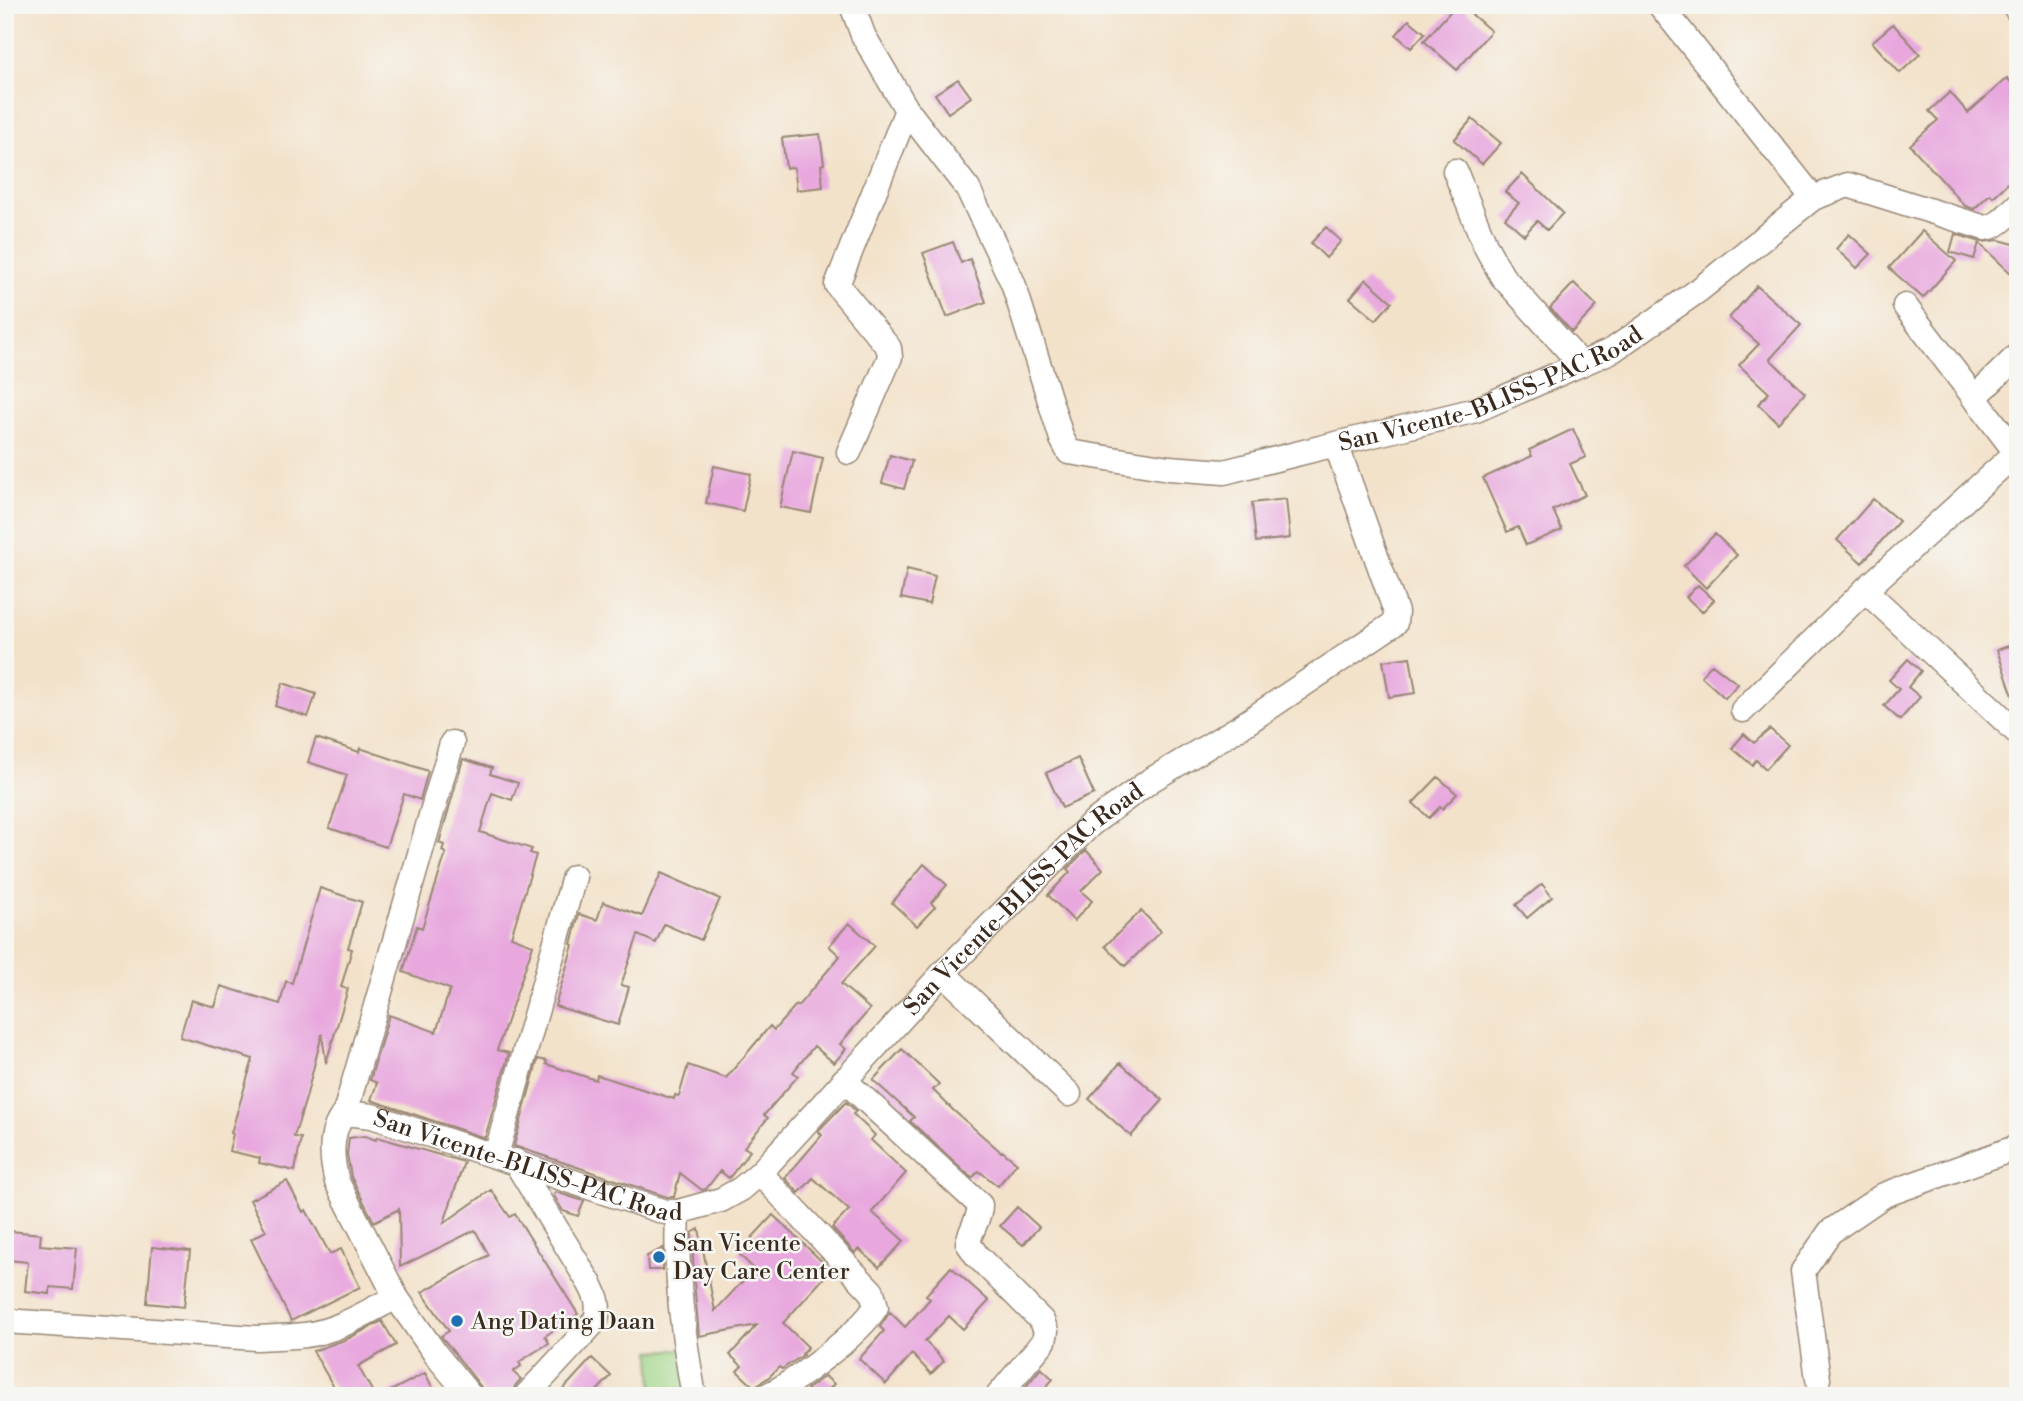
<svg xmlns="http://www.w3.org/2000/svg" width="2023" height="1401" font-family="'Libre Bodoni',serif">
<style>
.green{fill:#9fd485;stroke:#6d7f52;stroke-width:2}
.building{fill:#e8a8de}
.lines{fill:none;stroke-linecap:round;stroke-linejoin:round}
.minor-casing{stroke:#978674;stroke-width:27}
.minor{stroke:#fff;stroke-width:24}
.poi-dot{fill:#1f6fb2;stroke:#f6f6f2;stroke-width:2.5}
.labels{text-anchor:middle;stroke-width:5;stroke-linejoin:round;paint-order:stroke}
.street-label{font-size:24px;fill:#3b2a1e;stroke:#f6f6f2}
.poi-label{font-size:24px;fill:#3b2a1e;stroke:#f6f6f2;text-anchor:start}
</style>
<rect width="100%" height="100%" fill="#f6f6f2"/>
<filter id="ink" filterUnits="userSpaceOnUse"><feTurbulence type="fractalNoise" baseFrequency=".0143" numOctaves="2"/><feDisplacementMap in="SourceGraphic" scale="14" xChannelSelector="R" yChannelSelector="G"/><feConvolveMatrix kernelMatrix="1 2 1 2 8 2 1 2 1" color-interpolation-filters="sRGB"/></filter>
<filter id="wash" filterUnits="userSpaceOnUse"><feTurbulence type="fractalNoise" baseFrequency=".00686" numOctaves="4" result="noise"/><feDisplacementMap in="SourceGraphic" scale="28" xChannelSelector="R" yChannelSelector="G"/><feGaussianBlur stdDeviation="1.57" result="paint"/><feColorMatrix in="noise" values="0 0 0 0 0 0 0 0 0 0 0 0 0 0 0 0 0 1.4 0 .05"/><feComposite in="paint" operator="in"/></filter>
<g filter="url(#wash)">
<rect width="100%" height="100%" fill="#f3e2ca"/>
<path class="green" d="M695,1349L698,1396H653L651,1351Z"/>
<g id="blocks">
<path class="building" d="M1456,5H1461L1491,31L1457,70L1424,41Z
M1409,20L1425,33L1411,48L1396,35Z
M1893,24L1920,54L1900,73L1872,42Z
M2007,78L2018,90V174L1993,197L1990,194L1974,209L1965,206L1910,145L1938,120L1929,111L1950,92L1968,113Z
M958,79L971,97L948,113L935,94Z
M1472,119L1501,143L1482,164L1454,140Z
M820,134L824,164L821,165L823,187L797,190L794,167L786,168L782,138Z
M1522,174L1563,213L1547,230L1537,221L1524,235L1505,218L1519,203L1505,192Z
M1326,227L1341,241L1326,258L1311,243Z
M1922,231L1956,261L1923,298L1889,268Z
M1849,234L1871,254L1857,268L1836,249Z
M1955,234L1981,242L1999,240L2018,245V280L1979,243L1974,259L1950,252Z
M953,242L961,263L970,259L986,302L947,317L923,253Z
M1366,279L1392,302L1376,320L1350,298Z
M1574,283L1597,306L1572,332L1550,308Z
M1757,286L1801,325L1770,359L1805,393L1778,423L1758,404L1769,393L1739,365L1759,344L1729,318Z
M1573,429L1586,457L1570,464L1585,495L1553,510L1562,530L1526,545L1518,527L1507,532L1483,478L1532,456L1529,450Z
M793,451L823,458L811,513L780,507Z
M890,455L912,461L904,489L882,483Z
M714,466L751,474L743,511L706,503Z
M1286,499L1290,538L1256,542L1252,503Z
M1873,499L1899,521L1862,563L1837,540Z
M1715,534L1737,555L1706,588L1684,566Z
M907,569L935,576L929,604L901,598Z
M1698,585L1714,600L1702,612L1686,597Z
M2018,643V702H2015L1997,650Z
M1410,657L1416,693L1389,697L1383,661Z
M1908,659L1921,671L1908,687L1920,697L1900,720L1884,706L1899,689L1889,680Z
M1712,664L1738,684L1725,698L1701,676Z
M283,683L316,694L308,717L275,706Z
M1770,729L1788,745L1766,769L1756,760L1752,765L1732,748L1744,734L1754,743Z
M316,738L359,752L360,748L428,771L420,800L404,794L386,847L329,828L347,775L308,762Z
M1078,758L1094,794L1062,808L1046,773Z
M463,759L492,768L490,774L518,783L512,800L492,793L480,832L532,849L530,853L536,855L511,937L533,945L497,1050L509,1053L485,1138L371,1100L377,1083L370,1080L389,1015L436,1032L450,989L403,972L417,926L422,928L446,853L442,851L444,845L439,843Z
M1438,777L1457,794L1442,809L1440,807L1429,818L1413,803Z
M1086,850L1103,869L1081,891L1092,901L1074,921L1048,895L1070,872L1067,869Z
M924,864L947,885L931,903L935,907L917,926L892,903Z
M661,873L720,899L701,940L664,924L656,943L638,935L621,985L629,987L618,1025L555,1006L573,945L571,944L579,914L597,920L603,902L642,916Z
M1542,884L1552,897L1527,918L1516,905Z
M320,888L362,902L348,948L352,949L341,987L348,989L326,1063L322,1034L306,1098L294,1137L301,1138L295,1171L259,1163L260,1158L229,1151L233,1134L231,1133L253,1059L180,1037L191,1000L215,1007L221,986L280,1004L286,981L292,983Z
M1141,911L1161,931L1125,966L1105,946Z
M849,923L875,946L841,984L870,1009L840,1044L846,1049L834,1063L814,1046L793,1072L798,1076L764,1115L768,1118L744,1147L750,1151L729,1178L720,1171L706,1189L702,1190L680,1173L674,1197H667L514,1146L538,1059L547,1061L546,1064L596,1080L597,1075L674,1099L675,1095L679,1096L688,1065L726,1078L770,1026L774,1030L796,1005L798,1006L840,956L829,946Z
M902,1049L939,1084L933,1090L954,1111L1001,1152L1002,1151L1017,1163L998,1186L979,1171L972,1178L910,1121L914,1117L873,1080Z
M1120,1063L1163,1100L1131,1136L1089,1099Z
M846,1102L856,1111L853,1114L875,1135L871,1140L906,1173L872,1212L904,1241L879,1267L859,1249L855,1253L832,1228L849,1210L813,1178L799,1193L785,1178L822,1135L818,1131Z
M365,1136L376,1140L377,1137L464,1162L444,1223L491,1190L510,1217L515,1214L578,1314L545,1336L549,1343L519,1362L521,1366L513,1372L521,1379L515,1386L512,1396H485L481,1387L441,1336L449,1331L422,1292L489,1255L475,1230L400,1267L399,1209L374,1222L351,1177L347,1154L349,1138Z
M287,1181L303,1212L306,1210L330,1254L341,1249L360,1287L291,1321L251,1239L266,1231L250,1200Z
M555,1192L584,1201L578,1216L563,1211L554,1196Z
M1017,1207L1039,1227L1023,1245L1000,1226Z
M773,1215L831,1270L783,1323L808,1347L802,1354L803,1355L782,1369L779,1367L769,1377L754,1387L737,1371L742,1366L730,1355L757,1325L699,1336L694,1281L692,1233L699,1229L715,1311L754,1269L738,1253Z
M10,1231L41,1234L40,1245L77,1248L73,1289L50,1287V1294L25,1291L28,1262L8,1260Z
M152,1247L190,1251L184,1307L147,1303Z
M663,1248V1270H648L647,1256Z
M951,1267L989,1301L963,1329L949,1316L925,1341L944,1361L931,1374L912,1354L886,1384L859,1359L884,1331L880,1327L890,1312L905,1327L930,1299L926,1295Z
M382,1321L396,1345L358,1366L375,1396H339L313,1351L347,1339Z
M592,1358L611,1376L592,1396H557Z
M1041,1368L1053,1379L1038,1396H1018Z
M425,1373L437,1396H381Z
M825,1376L834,1384L823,1396H815L807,1389Z"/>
</g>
</g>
<g filter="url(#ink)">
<use href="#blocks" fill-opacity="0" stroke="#978674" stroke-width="2"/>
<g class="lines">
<defs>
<g id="minor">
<path d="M852,5L863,35L907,110L968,189L1013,283L1062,439L1069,452L1169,468L1224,472L1336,444"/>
<path d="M1660,5L1813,198"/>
<path d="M2014,5L2018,11"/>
<path d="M1455,171L1486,247L1502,276L1580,363"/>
<path d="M1905,306L2018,455"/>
<path d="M1974,398L2018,355"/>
<path d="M849,452L890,357L889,348L837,285L907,110"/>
<path d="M1865,590L2018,733"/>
<path d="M1743,710L1865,590L2016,453"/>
<path d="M943,973L1069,1094"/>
<path d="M844,1080L980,1205C980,1219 970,1230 968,1243L977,1256L1042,1321L1046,1331L1044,1341L998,1396"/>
<path d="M345,1113L452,743"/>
<path d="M496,1155L574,877"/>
<path d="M515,1161L590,1284C597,1297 600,1305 596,1320L526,1396"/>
<path d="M760,1173L872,1292L876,1307C859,1334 796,1382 766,1396"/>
<path d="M678,1212C675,1275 683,1335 694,1396"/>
<path d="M396,1297L437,1356L470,1396"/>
<path id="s1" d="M5,1321L256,1338C272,1337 289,1337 305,1335C338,1331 367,1312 396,1297L337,1182C331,1159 328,1132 345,1113L372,1116L665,1212H678L721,1200L741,1189L760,1173L943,973L1091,824L1151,780L1240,727L1395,623L1396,612L1336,444L1476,410L1613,350L1699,290L1813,198L1848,185L1985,228C1999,227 2008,214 2018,205"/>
<path d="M1818,1379L1803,1271L1830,1232L1884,1195L2018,1147"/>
</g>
</defs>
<use href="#minor" class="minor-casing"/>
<use href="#minor" class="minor"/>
</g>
</g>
<g class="poi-dot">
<circle cx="659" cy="1257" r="7"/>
<circle cx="457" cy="1321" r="7"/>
</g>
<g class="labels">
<g class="street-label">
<text dy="8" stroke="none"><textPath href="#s1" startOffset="2242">San Vicente-BLISS-PAC Road</textPath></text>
<text dy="8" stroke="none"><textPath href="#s1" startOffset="1423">San Vicente-BLISS-PAC Road</textPath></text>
<text dy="8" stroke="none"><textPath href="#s1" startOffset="793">San Vicente-BLISS-PAC Road</textPath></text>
</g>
<g class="poi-label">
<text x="673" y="1251">San Vicente<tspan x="673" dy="28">Day Care Center</tspan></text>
<text x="471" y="1329">Ang Dating Daan</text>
</g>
</g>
<rect width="2023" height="1401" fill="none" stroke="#f6f6f2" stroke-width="28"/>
</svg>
